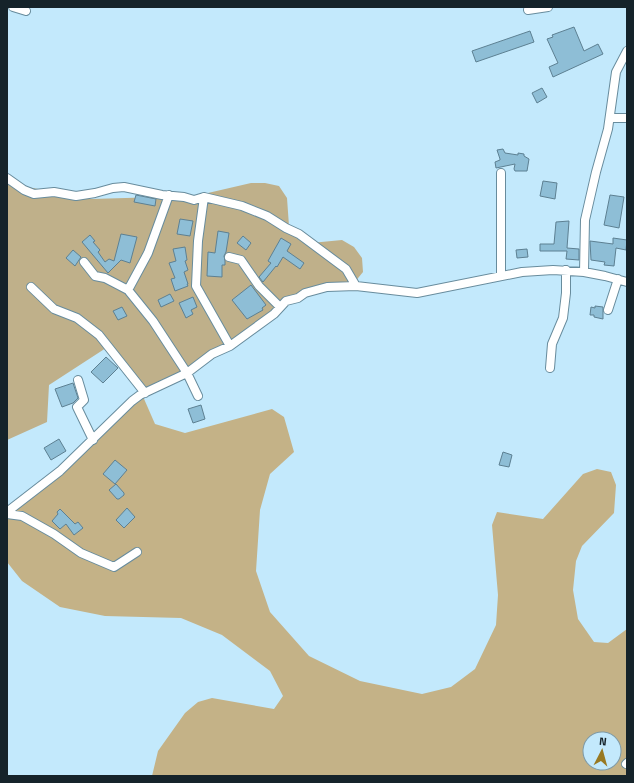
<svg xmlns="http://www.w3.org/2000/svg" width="634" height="783" font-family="'Titillium Web',sans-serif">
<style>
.green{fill:#bfb08a}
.forest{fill:#c4b287;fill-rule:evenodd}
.building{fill:#8ebed6;stroke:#5d8092}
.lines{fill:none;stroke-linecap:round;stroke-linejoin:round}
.minor-casing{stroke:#688c9d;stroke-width:10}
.minor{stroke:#fff;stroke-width:8}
</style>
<rect width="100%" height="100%" fill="#c3e9fc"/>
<path class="green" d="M7,181L17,185L91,199L195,196L251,183H265L279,186L287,198L289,226L311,243L342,240L354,247L362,258L363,272L354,283L301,298L278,311L216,357L141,392L106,348L49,385L47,422L7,440Z"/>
<path class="forest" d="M141,392L155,424L185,433L272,409L284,417L294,452L270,474L260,510L256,571L270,612L309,656L360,681L422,694L451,687L475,669L496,625L498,595L492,525L497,512L543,519L583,474L597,469L611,472L616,485L614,513L582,546L576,561L573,590L578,619L594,642L608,643L627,629V776H152L158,751L185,713L198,702L212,698L274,709L283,696L270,671L222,635L181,618L105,616L60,607L22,581L7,562V509L54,474L130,397ZM590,739H614V763H590Z"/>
<path class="building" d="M574,27L584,51L598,44L603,54L553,77L549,67L558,63L547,39L553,37L552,35Z
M530,31L534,42L476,62L472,51Z
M542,88L547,97L537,103L532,93Z
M503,149L505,153L518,155V153L524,154V156L529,159L527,171H515L514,169L515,164L496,168L495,162L500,160V159L497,150Z
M543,181L557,183L555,199L540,196Z
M136,195L156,199L155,206L134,202Z
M610,195L624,197L619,228L604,225Z
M180,219L193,221L190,236L177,234Z
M569,221L567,248L579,249V260L566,259L567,251H540V244H554L556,222Z
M218,231L229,233L226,252L224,256L225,261V265H222V277L207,276L208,252L215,253Z
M121,234L137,237L130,263L121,260L108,273L82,242L90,235L95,241L93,242L100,250L98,252L105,262L109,259L114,261Z
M243,236L251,243L246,250L237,243Z
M281,238L291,244L287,251L304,263L300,269L283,257L277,267L276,266L263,282L259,277L271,263L268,261Z
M613,238L627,240L626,250L616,248L614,266L604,265L605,262L591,260L590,241L613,244Z
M185,247L187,260L185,261L188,270L184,272L188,284H187L188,286L175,291L171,279L175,278L169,263L176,261L173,249Z
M527,249L528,257L517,258L516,250Z
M73,250L81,257L75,266L66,258Z
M251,285L266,305L262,308L263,310L247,319L232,300Z
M170,294L174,301L161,307L158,300Z
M193,297L197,307L191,310L193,314L186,318L179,303Z
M595,306L603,307V319L594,317V315H590L591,307L595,308Z
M122,307L127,316L118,320L113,311Z
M106,357L118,368L103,383L91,372Z
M73,383L78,398L73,403L62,407L55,389Z
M201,405L205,419L193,423L188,409Z
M59,439L66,451L51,460L44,448Z
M503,452L512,455L509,467L499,465Z
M115,460L127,470L115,484L103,474Z
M116,484L124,493V495L119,499H117L109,490Z
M127,508L135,517L124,528L116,520Z
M60,509L75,524L78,522L83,528L74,535L66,524L60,529L52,521L58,514L57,512Z"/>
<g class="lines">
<defs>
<path id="minor" d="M13,7L26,11
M528,10L548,7
M610,118H627
M501,173V276
M7,178L24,190L34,194L54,192L76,196L95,193L113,188L124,187L162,195L184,197L194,200L204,197L242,206L267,216L286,228L299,234L346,269L356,286
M204,197L198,241L196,286L230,346
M229,257L241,260L259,286L280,307
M84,262L95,276L105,278L128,290L153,321L187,373L198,396
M584,272L585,220L596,172L608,129L616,72L627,51
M31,287L54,309L77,318L99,335L145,393
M128,290L148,253L169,195
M608,310L618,279
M550,368L552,344L563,318L566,293V270
M78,380L84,400L77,407L93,440
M7,512L60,471L132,401L140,395L187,373L212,354L230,346L274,314L286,301L298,298L305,293L327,287L356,286L417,293L522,272L553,270L584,272L605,276L627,282
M7,514L22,516L54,534L81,553L114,567L137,552
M626,764L627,763"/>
</defs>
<use href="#minor" class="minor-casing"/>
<use href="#minor" class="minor"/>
</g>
<rect width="634" height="783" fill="none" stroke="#15232a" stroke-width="16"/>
<g transform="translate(602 751) rotate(6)"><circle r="19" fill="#c3e9fc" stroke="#7d9aa8"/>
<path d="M0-3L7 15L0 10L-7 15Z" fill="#987922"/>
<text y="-6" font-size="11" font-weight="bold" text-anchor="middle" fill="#15232a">N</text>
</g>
</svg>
